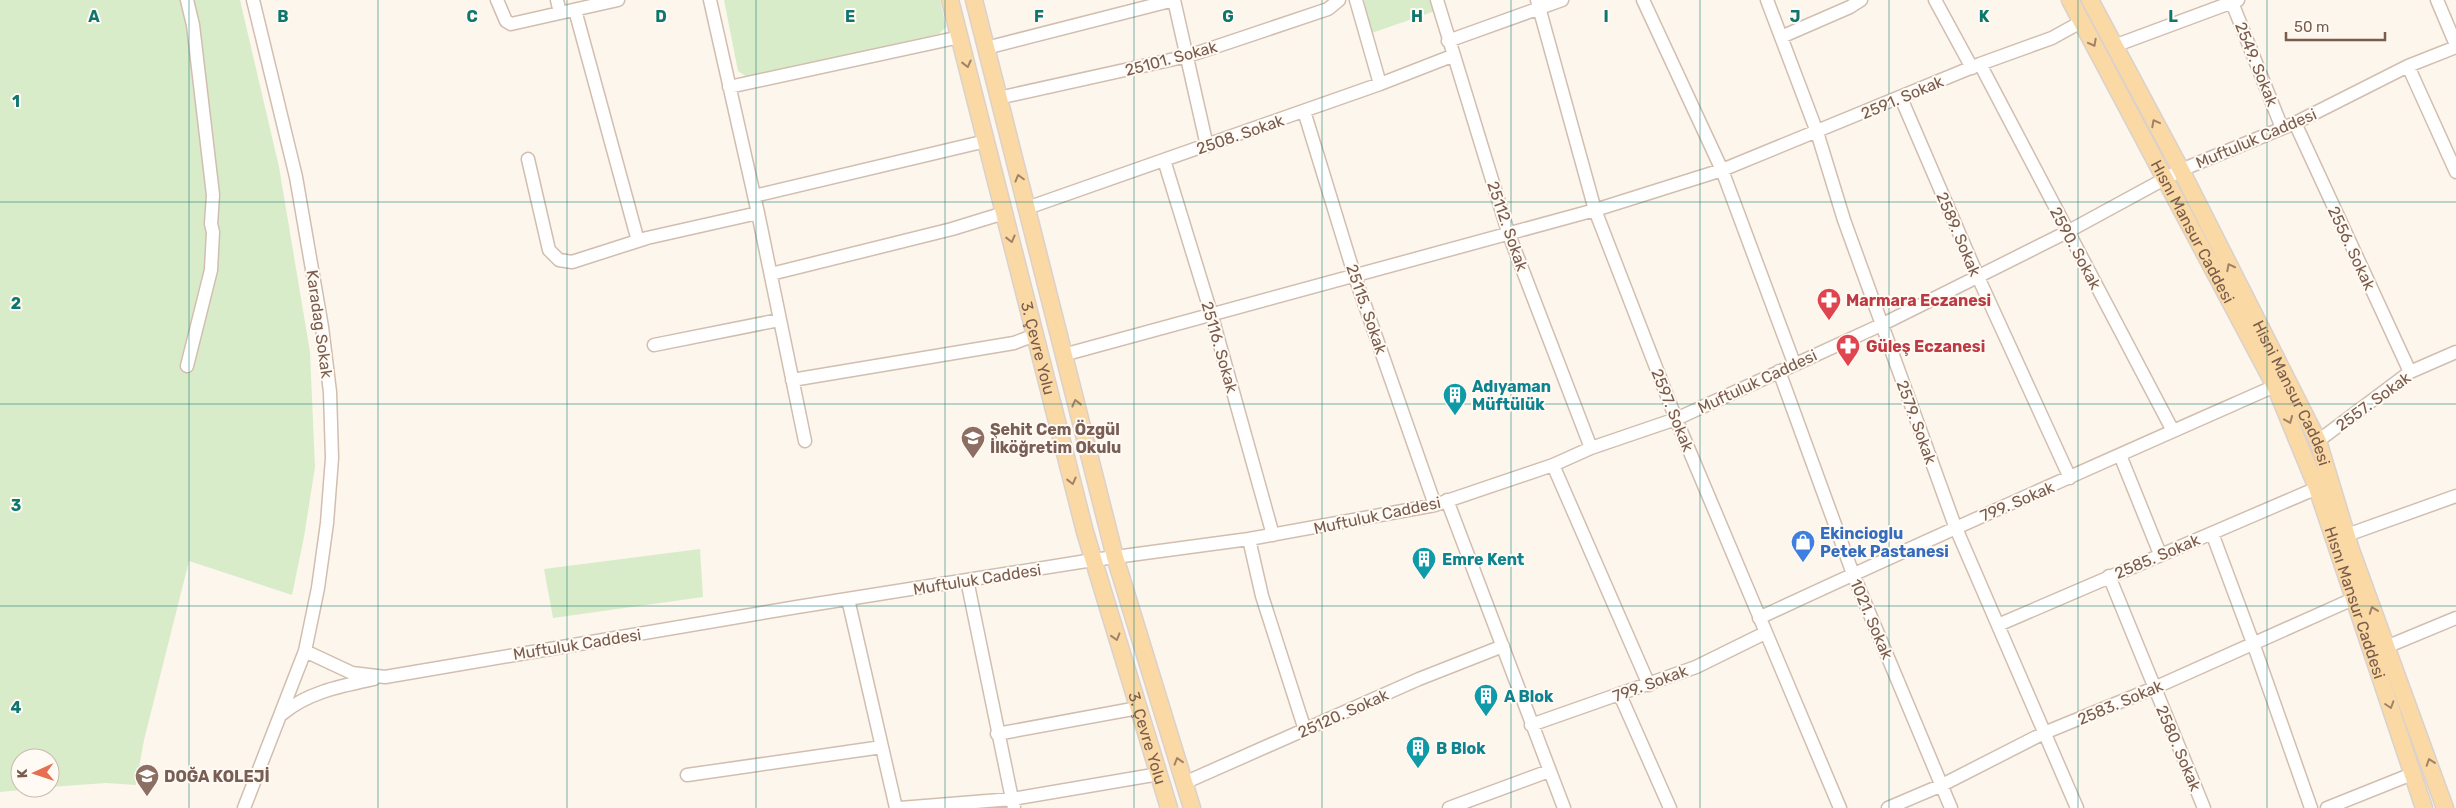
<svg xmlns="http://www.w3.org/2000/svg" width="2456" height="808" font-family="Rubik,sans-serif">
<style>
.green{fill:#d8ecc9}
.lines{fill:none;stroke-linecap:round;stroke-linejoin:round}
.minor-casing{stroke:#d1beb0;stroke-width:15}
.major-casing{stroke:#dad1cd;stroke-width:19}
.minor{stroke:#fff;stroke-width:12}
.major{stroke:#fbd9a5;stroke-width:16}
.oneway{stroke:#a18267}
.grid{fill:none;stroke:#0f766e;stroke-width:1;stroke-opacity:0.55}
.labels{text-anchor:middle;stroke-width:4;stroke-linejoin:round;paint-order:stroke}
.street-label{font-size:16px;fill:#7a5c4d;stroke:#fffaf3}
.health-label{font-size:16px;font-weight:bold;fill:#be3a42;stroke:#fffaf3;text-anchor:start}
.culture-label{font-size:16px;font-weight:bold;fill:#0d838f;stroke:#fffaf3;text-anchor:start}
.education-label{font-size:16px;font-weight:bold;fill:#785e54;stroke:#fffaf3;text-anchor:start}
.shop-label{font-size:16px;font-weight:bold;fill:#366cbe;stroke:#fffaf3;text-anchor:start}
.grid-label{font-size:16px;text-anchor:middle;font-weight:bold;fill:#0f766e;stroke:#fffaf3;stroke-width:4;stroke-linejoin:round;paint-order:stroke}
</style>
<rect width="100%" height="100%" fill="#fdf6ec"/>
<path class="green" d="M0,0H240L279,167L310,352L315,467L304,537L292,595L189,561L144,740L136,785L106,783L50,787V758H20V788H43L0,792Z
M724,0H940L946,27L939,34L747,77L738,71Z
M1364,0H1432L1435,11L1372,33Z
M700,549L703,597L553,618L544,569Z"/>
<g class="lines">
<defs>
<path id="minor" d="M187,0L193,25L213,195L211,224L213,232L211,270L187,366
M497,0L506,21L511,24L618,0
M557,0L560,13
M710,0L758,213L805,441
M1174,0L1207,146
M1356,0L1380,84
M1437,0L1508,232L1591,448
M1537,0L1595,210L1676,419L1840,808
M1643,0L1722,170L1794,363
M1767,0L1817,132L1844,220L1955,526L2077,808
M1935,0L1972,68
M2231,0L2282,128
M2437,0L2456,45
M575,10L638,241
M1781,37L1850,7L1861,0
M1448,41L1562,0
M2114,46L2238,0
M986,48L1174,0
M1980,64L2173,431
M2408,66L2456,172
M729,87L960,37
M998,98L1188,56L1328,9L1339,0
M1901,98L1978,277L2070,478
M1304,111L1354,274L1435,505
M2295,123L2410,372
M528,159L549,250L559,260L572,262L647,238L758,213
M1164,160L1211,313L1273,535
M754,196L986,141
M1027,208L1380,84L1452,56
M771,274L952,229L1004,213
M654,345L779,320
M1063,355L1595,210L1722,170L1980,64L2052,38L2081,22
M1779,371L1853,574L1951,808
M792,380L1014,343L1035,335
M2318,441L2410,372L2456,352
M2120,455L2160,554
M1553,465L1649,685
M1447,500L1564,808
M2212,533L2253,643L2311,808
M2347,535L2456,496
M1249,539L1262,596L1305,730
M2109,576L2204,808
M967,580L1012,799L1159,774
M848,599L896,808
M1759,618C1930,538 2103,462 2275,386
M1998,625L2317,488
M2386,647L2456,618
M305,651L352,673L385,677L797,607L1093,560L1249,539L1435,505L1553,465L1591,448L1676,419L1881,325L2067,232L2181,170L2295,123L2408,66L2456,47
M1620,695L1670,808
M282,714C308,692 341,686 374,679
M1531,725L1696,667L1765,633
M997,734L1138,708
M687,775L882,747
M1184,783L1419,679L1503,646
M244,808L305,651L318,588L327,523L332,458L330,392L322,327L296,177L253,0
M900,808L1012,799L1014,808
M1449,808L1549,771
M1888,808L1942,785L2044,733L2154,688L2353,599
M2327,808L2412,774"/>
<g id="major">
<path id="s1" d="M950,0L1085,532L1169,808"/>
<path d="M974,0L1115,557L1192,808"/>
<path id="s2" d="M2070,0L2275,386L2317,488L2424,808"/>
<path id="s3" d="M2090,0L2181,170L2318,441L2351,550L2445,808"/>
</g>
</defs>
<use href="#minor" class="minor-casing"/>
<use href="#major" class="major-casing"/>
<use href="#minor" class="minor"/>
<use href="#major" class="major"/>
</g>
<defs><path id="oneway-chevron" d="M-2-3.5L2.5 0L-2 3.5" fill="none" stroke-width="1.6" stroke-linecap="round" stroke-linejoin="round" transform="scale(1.25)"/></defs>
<g class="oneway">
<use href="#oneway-chevron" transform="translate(2093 43) rotate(62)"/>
<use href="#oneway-chevron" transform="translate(967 64) rotate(76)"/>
<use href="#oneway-chevron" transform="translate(2155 123) rotate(-118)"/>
<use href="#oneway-chevron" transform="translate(1019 178) rotate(-105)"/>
<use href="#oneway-chevron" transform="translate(1011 239) rotate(76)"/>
<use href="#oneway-chevron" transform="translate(2230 267) rotate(-117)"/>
<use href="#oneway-chevron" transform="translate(1076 403) rotate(-104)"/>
<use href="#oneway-chevron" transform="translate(2289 420) rotate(68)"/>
<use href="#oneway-chevron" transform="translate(1072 481) rotate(76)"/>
<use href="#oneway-chevron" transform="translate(2373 610) rotate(-110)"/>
<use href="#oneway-chevron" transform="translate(1116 637) rotate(73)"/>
<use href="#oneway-chevron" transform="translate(2390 705) rotate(72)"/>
<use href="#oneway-chevron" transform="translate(1178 761) rotate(-107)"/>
<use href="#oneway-chevron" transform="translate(2430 762) rotate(-109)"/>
</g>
<path class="grid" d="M189,0V808M378,0V808M567,0V808M756,0V808M945,0V808M1134,0V808M1322,0V808M1511,0V808M1700,0V808M1889,0V808M2078,0V808M2267,0V808M0,202H2456M0,404H2456M0,606H2456"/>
<defs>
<symbol id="pharmacy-pin" viewBox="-11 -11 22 30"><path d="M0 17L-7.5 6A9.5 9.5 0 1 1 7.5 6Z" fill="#e0444e" stroke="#fffaf3"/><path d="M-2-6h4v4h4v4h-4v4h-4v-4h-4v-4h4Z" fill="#fff"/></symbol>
<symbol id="building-pin" viewBox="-11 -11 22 30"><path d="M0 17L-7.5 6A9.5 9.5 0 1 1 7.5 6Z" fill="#0f9aa8" stroke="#fffaf3"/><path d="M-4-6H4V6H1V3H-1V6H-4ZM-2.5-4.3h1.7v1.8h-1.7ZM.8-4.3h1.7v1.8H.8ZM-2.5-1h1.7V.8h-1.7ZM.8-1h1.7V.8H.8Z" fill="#fff"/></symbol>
<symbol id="school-pin" viewBox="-11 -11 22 30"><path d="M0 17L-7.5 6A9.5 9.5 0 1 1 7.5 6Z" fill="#8d6e63" stroke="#fffaf3"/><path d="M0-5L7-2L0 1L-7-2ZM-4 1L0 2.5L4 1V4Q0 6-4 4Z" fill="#fff"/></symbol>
<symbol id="shop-pin" viewBox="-11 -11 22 30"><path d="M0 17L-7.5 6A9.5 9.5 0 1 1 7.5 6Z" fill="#3f7fe0" stroke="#fffaf3"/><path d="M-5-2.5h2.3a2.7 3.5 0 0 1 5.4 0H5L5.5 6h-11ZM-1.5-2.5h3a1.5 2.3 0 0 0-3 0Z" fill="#fff"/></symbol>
</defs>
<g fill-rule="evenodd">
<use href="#pharmacy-pin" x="1815" y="286" width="28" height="38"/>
<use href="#pharmacy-pin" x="1834" y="332" width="28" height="38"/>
<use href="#building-pin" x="1441" y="381" width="28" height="38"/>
<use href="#school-pin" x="959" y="424" width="28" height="38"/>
<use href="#shop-pin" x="1789" y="528" width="28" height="38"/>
<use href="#building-pin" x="1410" y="545" width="28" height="38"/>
<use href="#building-pin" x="1472" y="682" width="28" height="38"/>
<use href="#building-pin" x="1404" y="734" width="28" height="38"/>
<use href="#school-pin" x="133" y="762" width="28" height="38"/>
</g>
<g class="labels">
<g class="street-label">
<text transform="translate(1171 58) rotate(-15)" y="6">25101. Sokak</text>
<text transform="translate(2257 64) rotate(68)" y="6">2549. Sokak</text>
<text transform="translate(1902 97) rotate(-23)" y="6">2591. Sokak</text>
<text transform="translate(1240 134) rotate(-19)" y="6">2508. Sokak</text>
<text transform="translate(2256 138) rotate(-23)" y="6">Muftuluk Caddesi</text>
<text transform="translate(1508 226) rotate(71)" y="6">25112. Sokak</text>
<text dy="6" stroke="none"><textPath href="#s2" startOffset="262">Hısnı Mansur Caddesi</textPath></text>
<text transform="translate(1959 234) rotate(67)" y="6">2589. Sokak</text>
<text transform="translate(2076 248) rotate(62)" y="6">2590. Sokak</text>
<text transform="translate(2352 248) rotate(65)" y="6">2556. Sokak</text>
<text transform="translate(1367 309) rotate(71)" y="6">25115. Sokak</text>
<text transform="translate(320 324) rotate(82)" y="6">Karadag Sokak</text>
<text transform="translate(1220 347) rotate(74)" y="6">25116. Sokak</text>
<text dy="6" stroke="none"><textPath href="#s1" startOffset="359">3. Çevre Yolu</textPath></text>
<text transform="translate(1757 381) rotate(-25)" y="6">Muftuluk Caddesi</text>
<text dy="6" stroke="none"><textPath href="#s3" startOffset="442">Hisni Mansur Caddesi</textPath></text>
<text transform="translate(2373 401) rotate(-36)" y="6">2557. Sokak</text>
<text transform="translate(1673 410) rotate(68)" y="6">2597. Sokak</text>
<text transform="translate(1917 422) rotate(70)" y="6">2579. Sokak</text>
<text transform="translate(2017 501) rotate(-23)" y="6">799. Sokak</text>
<text transform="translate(1377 515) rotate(-12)" y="6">Muftuluk Caddesi</text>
<text transform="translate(2157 556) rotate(-23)" y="6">2585. Sokak</text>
<text transform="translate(977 579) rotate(-9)" y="6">Muftuluk Caddesi</text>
<text dy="6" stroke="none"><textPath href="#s2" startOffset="668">Hısnı Mansur Caddesi</textPath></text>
<text transform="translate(1872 619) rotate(67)" y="6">1021. Sokak</text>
<text transform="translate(577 644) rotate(-9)" y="6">Muftuluk Caddesi</text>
<text transform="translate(1650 683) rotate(-20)" y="6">799. Sokak</text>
<text transform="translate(2120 702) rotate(-23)" y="6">2583. Sokak</text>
<text transform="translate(1343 713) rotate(-24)" y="6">25120. Sokak</text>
<text dy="6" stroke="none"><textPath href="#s1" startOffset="764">3. Çevre Yolu</textPath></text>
<text transform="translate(2179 748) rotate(67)" y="6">2580. Sokak</text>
</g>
<g class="health-label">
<text x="1846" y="306">Marmara Eczanesi</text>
<text x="1866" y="352">Güleş Eczanesi</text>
</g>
<g class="culture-label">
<text x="1472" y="392">Adıyaman<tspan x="1472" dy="18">Müftülük</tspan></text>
<text x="1442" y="565">Emre Kent</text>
<text x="1504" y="702">A Blok</text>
<text x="1436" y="754">B Blok</text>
</g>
<g class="education-label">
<text x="990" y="435">Şehit Cem Özgül<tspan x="990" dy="18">İlköğretim Okulu</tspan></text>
<text x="164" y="782">DOĞA KOLEJİ</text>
</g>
<g class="shop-label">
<text x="1820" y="539">Ekincioglu<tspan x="1820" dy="18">Petek Pastanesi</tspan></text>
</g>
</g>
<g class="grid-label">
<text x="94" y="22">A</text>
<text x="283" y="22">B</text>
<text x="472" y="22">C</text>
<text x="661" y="22">D</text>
<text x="850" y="22">E</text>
<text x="1039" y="22">F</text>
<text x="1228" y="22">G</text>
<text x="1417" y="22">H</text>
<text x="1606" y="22">I</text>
<text x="1795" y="22">J</text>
<text x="1984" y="22">K</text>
<text x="2173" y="22">L</text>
<text x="16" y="107">1</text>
<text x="16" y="309">2</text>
<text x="16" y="511">3</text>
<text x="16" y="713">4</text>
</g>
<g transform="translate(35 773) rotate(267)"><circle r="24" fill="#fffaf3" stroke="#cabbb1"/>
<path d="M0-4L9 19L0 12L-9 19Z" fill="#e76f51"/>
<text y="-8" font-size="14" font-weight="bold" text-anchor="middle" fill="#7a5c4d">K</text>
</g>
<path d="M2286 32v8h99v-8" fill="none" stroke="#7a5c4d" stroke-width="2.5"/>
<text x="2294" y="32" font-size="15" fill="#7a5c4d" stroke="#fffaf3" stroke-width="4" paint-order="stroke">50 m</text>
</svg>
